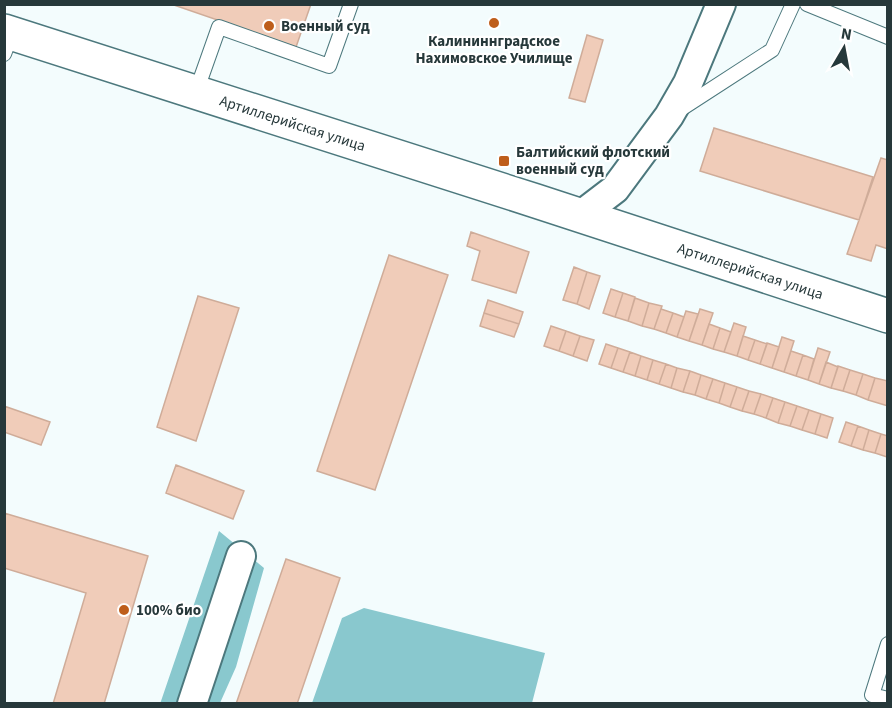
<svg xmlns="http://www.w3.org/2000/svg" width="892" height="708" font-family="'Source Sans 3',sans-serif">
<rect width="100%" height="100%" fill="#f3fcfd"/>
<!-- forest -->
<path fill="#89c8ce" d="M219 531 264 568 236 667 220 703 160 704Z
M364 608 545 653 532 703H312L342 618Z"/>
<!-- building -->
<path fill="#f0ccb9" stroke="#cfac99" stroke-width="1.5" d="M171 4H311L296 47Z
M587 35 603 40 585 102 569 98Z
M714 128 873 177 859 220 700 171Z
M881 158 888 160V249L876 245 871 261 847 254Z
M471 232 529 252 516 293 472 280 480 251 467 246Z
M389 255 448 275 375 490 317 471Z
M574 267 587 272 577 304 563 300Z
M587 272 600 276 589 309 577 304Z
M611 289 623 293 615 317 603 313Z
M623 293 635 297 628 321 615 317Z
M198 296 239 308 196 441 157 427Z
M635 298 649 303 642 326 628 321Z
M488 300 523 312 519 324 484 313Z
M649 303 662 306 654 329 642 326Z
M661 309 673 313 666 333 654 329Z
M700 309 713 313 702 345 689 341Z
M686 311 698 314 689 341 677 337Z
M484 313 519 324 514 337 480 326Z
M673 313 684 317 677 337 666 333Z
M734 323 746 327 737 356 724 352Z
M709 324 720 328 713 349 702 345Z
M551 326 566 331 559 351 544 346Z
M720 328 731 332 724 352 713 349Z
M566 331 580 336 573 356 559 351Z
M580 336 594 340 587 361 573 356Z
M743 336 755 340 748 360 737 356Z
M782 337 794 341 784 372 772 368Z
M755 340 767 344 760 364 748 360Z
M767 343 779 347 772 368 760 364Z
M606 344 618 348 611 368 599 364Z
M618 348 630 352 623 372 611 368Z
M818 348 830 352 819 384 808 380Z
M791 351 803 355 796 376 784 372Z
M630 352 641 356 635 376 623 372Z
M803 355 814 359 808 380 796 376Z
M641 356 653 360 647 380 635 376Z
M653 360 666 364 659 384 647 380Z
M826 362 838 367 831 388 819 384Z
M666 364 677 368 671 388 659 384Z
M838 366 850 370 843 391 831 388Z
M677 368 690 371 683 392 671 388Z
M850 370 863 374 856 395 843 391Z
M690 371 701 375 695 395 683 392Z
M863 374 875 378 868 400 856 395Z
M701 375 713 379 706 399 695 395Z
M875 378 888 381V406L868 400Z
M713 379 725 383 719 403 706 399Z
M725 383 737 387 730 407 719 403Z
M737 387 749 391 742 411 730 407Z
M749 391 761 394 754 414 742 411Z
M761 394 773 398 766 418 754 414Z
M773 398 785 402 778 423 766 418Z
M785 402 797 406 790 426 778 423Z
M4 406 50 422 41 445 4 432Z
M797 406 809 410 802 430 790 426Z
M809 410 821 414 815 434 802 430Z
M821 414 833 418 827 438 815 434Z
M846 422 858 426 851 446 839 442Z
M858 426 869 430 863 450 851 446Z
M869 430 881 434 875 453 863 450Z
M881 434 888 436 887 457 875 453Z
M176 465 244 491 233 519 166 493Z
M4 513 148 556 104 704H53L86 593 4 568Z
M286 559 340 578 297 704H236Z"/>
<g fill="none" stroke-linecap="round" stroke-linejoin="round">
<!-- lane casing -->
<g stroke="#4c787d" stroke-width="16">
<path id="lane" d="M807 4 888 37
M4 54 12 33
M196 92 219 27 329 66 351 4
M681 109 772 50 793 4
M888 644 872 695 888 699"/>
</g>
<!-- street casing -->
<g stroke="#4c787d" stroke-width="32">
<path id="street" d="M581 215 615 189 669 116 688 83 721 4
M192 704 241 556"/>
</g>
<!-- secondary casing -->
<g stroke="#4c787d" stroke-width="36">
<g id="secondary">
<path id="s1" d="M4 31 536 201 888 316"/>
</g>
</g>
<!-- lane -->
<use href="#lane" stroke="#fff" stroke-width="14"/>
<!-- street -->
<use href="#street" stroke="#fff" stroke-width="28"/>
<!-- secondary -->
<use href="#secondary" stroke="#fff" stroke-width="33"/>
</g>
<!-- markers -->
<g fill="#be5e1b" stroke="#fff" stroke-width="2">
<circle cx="494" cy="23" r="6"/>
<circle cx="269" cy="26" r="6"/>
<rect x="498" y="155" width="12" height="12" rx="3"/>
<circle cx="124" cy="610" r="6"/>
</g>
<g text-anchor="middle" stroke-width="4.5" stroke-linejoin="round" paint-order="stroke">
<!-- poi labels -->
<g font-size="15" font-weight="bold" fill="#26383a" stroke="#fff" text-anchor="start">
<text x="281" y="31">Военный суд</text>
<text x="494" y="46" text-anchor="middle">Калининнградское<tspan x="494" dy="17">Нахимовское Училище</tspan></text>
<text x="516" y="157">Балтийский флотский<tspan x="516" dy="17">военный суд</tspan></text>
<text x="136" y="615">100% био</text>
</g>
<!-- street labels -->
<g font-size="15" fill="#26383a" stroke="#fff">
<text dy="5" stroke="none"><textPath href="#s1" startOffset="303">Артиллерийская улица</textPath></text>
<text dy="5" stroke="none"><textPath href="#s1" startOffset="784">Артиллерийская улица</textPath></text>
</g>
</g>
<!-- border -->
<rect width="892" height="708" fill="none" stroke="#26383a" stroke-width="12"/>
<!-- north arrow -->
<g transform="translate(844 48) rotate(10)" stroke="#ffffff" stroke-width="4.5" paint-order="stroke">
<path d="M0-4.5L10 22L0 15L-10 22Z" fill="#26383a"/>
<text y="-9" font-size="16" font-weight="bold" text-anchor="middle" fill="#26383a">N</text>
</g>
</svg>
